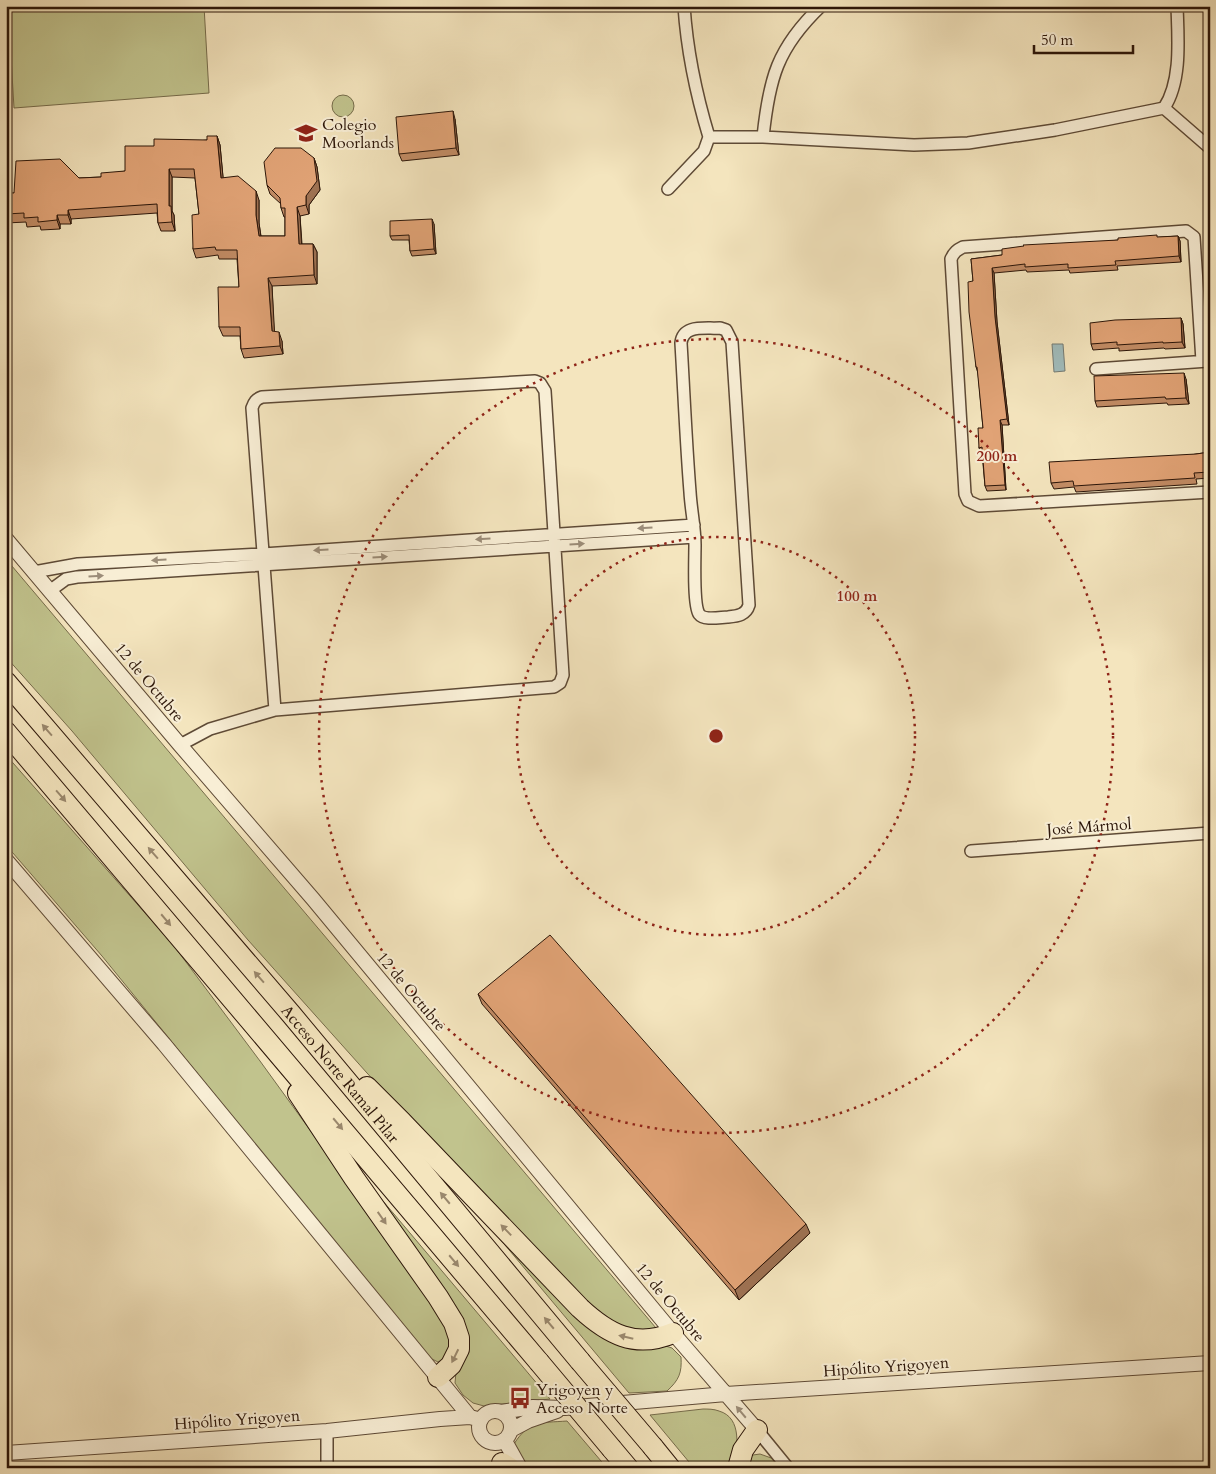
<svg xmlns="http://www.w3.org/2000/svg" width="1216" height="1474" font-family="Cardo,serif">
<rect width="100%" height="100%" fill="#f4e5be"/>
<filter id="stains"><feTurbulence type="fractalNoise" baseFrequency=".004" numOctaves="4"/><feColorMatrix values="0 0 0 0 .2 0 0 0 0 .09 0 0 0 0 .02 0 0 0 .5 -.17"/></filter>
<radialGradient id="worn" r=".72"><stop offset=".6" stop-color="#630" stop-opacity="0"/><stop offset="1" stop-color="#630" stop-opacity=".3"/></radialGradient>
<!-- green -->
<path fill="#c1c38d" stroke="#766c4b" d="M8 6H204L209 93 14 108Z
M332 106a11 11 0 1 1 22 0a11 11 0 1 1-22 0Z
M6 559 656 1328 651 1336 618 1330 565 1285 367 1073 248 940 72 731 6 657Z
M6 755 174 946 260 1061 386 1235 452 1334 447 1358 438 1362 428 1357 102 956 6 845Z
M453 1183 586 1321 672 1348 681 1357C682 1373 679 1380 667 1391L629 1393Z
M372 1188 550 1399 484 1406 473 1403 463 1395 455 1383 456 1372 462 1358Z
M703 1409C708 1409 714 1409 719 1411 743 1418 737 1449 734 1468H694L650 1415Z
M567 1421 607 1468H526L514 1444C529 1420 541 1423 567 1421Z
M760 1454 774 1459 781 1468H744L745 1460 753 1455Z"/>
<!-- water -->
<path fill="#a0bcbc" stroke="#727a74" d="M1052 344H1063L1065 371 1054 372Z"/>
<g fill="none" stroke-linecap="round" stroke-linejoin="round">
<!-- minor casing -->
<g stroke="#5e4a36" stroke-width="14">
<path id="minor" d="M684 6C687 51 696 94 709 137H763L914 145 968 143 1055 130 1164 108C1182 81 1178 38 1177 6
M1164 108 1210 148
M763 137C769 79 777 48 821 6
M668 189 704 151 709 137
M720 328 726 330 732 342 749 605C746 615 738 616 728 617 721 617 704 621 699 614 693 604 695 558 695 545 695 527 691 510 690 492 686 442 684 393 681 343 683 324 705 329 720 328Z
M1202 361 1194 237 1186 231 963 247C957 250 954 252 951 259L965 494 968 501 979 506 1210 492
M1096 369 1208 361
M34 572 78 564 263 554 694 525
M51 590 66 579 77 577 695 537
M180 745 210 729 275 710 554 687 560 683 563 675 545 391 540 383 535 381 262 397C256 399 254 402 252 408L275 710
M971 851 1210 833
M757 1430 788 1468
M327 1431V1468"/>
</g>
<!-- tertiary casing -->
<g stroke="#5e4a36" stroke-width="16">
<path id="tertiary" d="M6 539 180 745 313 899 673 1333 757 1430
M6 860 164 1044 470 1417
M479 1427a16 16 0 1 1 32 0a16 16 0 1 1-32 0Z
M501 1412 533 1407 565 1408 726 1394 1210 1363
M511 1430 528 1421 557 1411
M505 1441 520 1468
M6 1453 327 1431 440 1419 470 1417 481 1420"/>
</g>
<!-- motorway casing -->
<g stroke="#2c1609" stroke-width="22">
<g id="motorway">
<path id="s1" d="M6 682 291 1014 580 1361"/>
<path d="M6 732 539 1362"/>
<path d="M367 1087 401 1121 580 1308C608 1334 635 1349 673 1333"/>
<path d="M298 1093 354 1178 438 1297 454 1323 459 1338V1349L451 1365 438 1377"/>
<path d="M653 1447 670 1468"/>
<path d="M612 1449 628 1468"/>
<path d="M502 1463 510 1468"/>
<path d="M738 1468 743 1450 757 1430"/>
</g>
</g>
<!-- minor -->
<use href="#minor" stroke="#f8eed5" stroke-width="11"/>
<!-- tertiary -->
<use href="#tertiary" stroke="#f8eed5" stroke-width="14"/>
<!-- motorway -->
<use href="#motorway" stroke="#f4e5be" stroke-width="20"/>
<!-- motorway-bridge casing -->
<g stroke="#2c1609" stroke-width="22" stroke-linecap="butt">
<path id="motorway-bridge" d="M580 1361 653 1447
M539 1362 612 1449"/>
</g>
<!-- motorway-bridge -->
<use href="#motorway-bridge" stroke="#f4e5be" stroke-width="20"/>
</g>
<!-- wall -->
<path fill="#c28c65" stroke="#2c1609" d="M455 119 459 155 402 161 399 154Z
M217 136 220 145 223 178 259 200V223L261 236H285V217H284L281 208V204L270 194 267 185 314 158 317 167 320 190 309 205V214L300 216 302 244H313L317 252V284L272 286 274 332 282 341 283 354 244 358 241 349 240 336H223L219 327 239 287 237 259H219L218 255 196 258 193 249 199 214 195 178 172 177V211L174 215 175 231H161L158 223 157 213 71 219V224H60V229L41 230 40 226 27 227 26 222 6 223V193H14L79 178 101 177 125 171 154 146 207 140Z
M434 224 436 254 412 256 410 251 409 240H392L390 236Z
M1178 236 1180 241 1181 262 1117 266 1118 270 1070 273 1069 270 1027 272 1026 270 994 273 997 322 1009 425H1002L1006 490 987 491 985 486 982 453H981L979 448 983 428 978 373 976 367 973 281 971 259 1118 240Z
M1181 318 1183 324 1185 348 1165 349 1164 348 1119 351V348L1093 350 1091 344Z
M1186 379 1189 404 1168 405 1167 403 1097 407 1095 401Z
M1210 452V478L1196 479 1197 484 1076 492 1074 487 1054 489 1051 483 1196 454Z
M478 994 810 1233 739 1300 482 1004Z"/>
<!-- shaded-wall -->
<path fill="#9e7253" stroke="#2c1609" d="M453 111 455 119 459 155 456 148Z
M217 136 220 145 224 187 221 178Z
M314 158 317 167 320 190 309 205V214L306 205V196Z
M169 169 172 177V211L174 215 175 231 172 222 169 206Z
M256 191 259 200V223L262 245 259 236 256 215Z
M297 207 300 216 302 253 299 244Z
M68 210 71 219V224L68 215Z
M57 215 60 224V229L57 220Z
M432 219 434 224 436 254 434 249Z
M1178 236 1180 241 1181 262 1179 256Z
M313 244 317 252V284L314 275Z
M992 268 994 273 997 322 1009 425 1007 419 995 317Z
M268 278 272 286 275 340 272 331Z
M1181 318 1183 324 1185 348 1182 342Z
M279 332 282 341 283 354 280 346Z
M1184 373 1186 379 1189 404 1186 398Z
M1000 420 1002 425 1006 490 1005 485Z
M806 1224 810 1233 739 1300 735 1290Z"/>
<!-- building -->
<path fill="#e1a376" stroke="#2c1609" d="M453 111 456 148 399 154 396 117Z
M207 136H217L221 178 238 176 256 191V215L259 236H285V208H281L280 198 267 185 264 162 275 148H301L314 158 317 181 306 196V205L297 207 299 244H313L314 275 268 278 272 331 279 332 280 346 241 349 240 327H219L218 287H239L237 250H216L215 247 193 249 192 215 199 214 194 169H169V206H171L172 222 158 223 157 204 68 210V215H57V220L38 222V217L24 218V213L6 214V193H14L16 161 60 159 79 178 101 177V173L125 171V146H154V139L207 140Z
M432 219 434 249 410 251 409 235 390 236V221Z
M1157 235V237L1178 236 1179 256 1115 261 1116 265 1068 268V264L1025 267V264L992 268 995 317 1007 419 1000 420 1005 485 985 486 982 447 979 448 978 428H983L977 367H976L969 312 968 282 973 281 971 259 1002 255V249L1024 246 1023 245 1118 240V238Z
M1181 318 1182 342 1163 343V342L1117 345V342L1091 344 1090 323 1115 320Z
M1184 373 1186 398 1166 399 1165 397 1095 401 1094 376Z
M1210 452V472L1194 473 1195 478 1074 486 1073 481 1051 483 1049 462 1196 454Z
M550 935 806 1224 735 1290 478 994Z"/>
<!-- one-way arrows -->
<defs><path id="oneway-solid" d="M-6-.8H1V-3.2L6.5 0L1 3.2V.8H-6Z" transform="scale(1.25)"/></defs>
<g fill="#9c8d79">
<use href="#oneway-solid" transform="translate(645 528) rotate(176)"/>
<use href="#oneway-solid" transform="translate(483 539) rotate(176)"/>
<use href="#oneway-solid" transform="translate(577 544) rotate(-4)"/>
<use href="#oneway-solid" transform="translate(321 550) rotate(176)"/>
<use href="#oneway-solid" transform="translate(380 557) rotate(-4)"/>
<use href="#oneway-solid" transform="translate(159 560) rotate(177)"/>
<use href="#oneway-solid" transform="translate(96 576) rotate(-4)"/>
<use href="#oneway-solid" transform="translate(741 1412) rotate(-130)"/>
</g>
<g fill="#9a886d">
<use href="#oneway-solid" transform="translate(47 730) rotate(-131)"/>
<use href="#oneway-solid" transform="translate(61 796) rotate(49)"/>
<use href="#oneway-solid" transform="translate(153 853) rotate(-131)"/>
<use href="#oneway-solid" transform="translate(166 920) rotate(50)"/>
<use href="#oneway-solid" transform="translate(259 977) rotate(-131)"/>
<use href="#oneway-solid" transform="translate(338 1124) rotate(50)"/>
<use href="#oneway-solid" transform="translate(445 1198) rotate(-130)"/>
<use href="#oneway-solid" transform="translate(382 1218) rotate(55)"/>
<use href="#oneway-solid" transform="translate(506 1230) rotate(-134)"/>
<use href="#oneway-solid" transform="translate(454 1261) rotate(50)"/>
<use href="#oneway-solid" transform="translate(549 1323) rotate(-130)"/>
<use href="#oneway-solid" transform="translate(626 1337) rotate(-167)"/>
<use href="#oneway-solid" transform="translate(455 1356) rotate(116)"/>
</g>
<!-- distance rings -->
<g fill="none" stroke="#8f2418" stroke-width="2.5" stroke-dasharray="2.5 5">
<circle cx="716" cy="736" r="199"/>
<circle cx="716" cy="736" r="397"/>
</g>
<!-- icons -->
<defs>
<g id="school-bare" transform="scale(1.725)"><path d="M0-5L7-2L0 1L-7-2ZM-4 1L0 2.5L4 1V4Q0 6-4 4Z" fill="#8f2418" stroke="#f8eed5" stroke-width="2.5" paint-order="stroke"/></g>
<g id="bus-bare" transform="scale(1.725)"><path d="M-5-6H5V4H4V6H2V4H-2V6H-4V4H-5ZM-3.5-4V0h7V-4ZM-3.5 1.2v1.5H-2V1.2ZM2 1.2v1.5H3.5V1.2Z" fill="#8f2418" stroke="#f8eed5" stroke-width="2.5" paint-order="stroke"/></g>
</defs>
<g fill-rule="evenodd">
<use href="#school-bare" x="306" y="133"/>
<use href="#bus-bare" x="520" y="1398"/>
</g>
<g text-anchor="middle" stroke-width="4" stroke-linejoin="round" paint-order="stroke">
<!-- poi labels -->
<g font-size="16" fill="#2c1609" stroke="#f8eed5" text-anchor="start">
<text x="322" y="130">Colegio<tspan x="322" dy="18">Moorlands</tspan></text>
<text x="536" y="1395">Yrigoyen y<tspan x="536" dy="18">Acceso Norte</tspan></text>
</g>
<!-- street labels -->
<g font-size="16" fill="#2c1609" stroke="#f8eed5">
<text transform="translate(150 682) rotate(50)" y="6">12 de Octubre</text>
<text transform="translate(1089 826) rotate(-4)" y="6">José Mármol</text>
<text transform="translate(412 991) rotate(50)" y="6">12 de Octubre</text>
<text dy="6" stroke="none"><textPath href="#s1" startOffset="515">Acceso Norte Ramal Pilar</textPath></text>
<text transform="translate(671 1302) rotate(50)" y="6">12 de Octubre</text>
<text transform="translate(886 1366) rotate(-4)" y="6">Hipólito Yrigoyen</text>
<text transform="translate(237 1419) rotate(-4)" y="6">Hipólito Yrigoyen</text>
</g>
</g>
<circle cx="716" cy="736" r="8" fill="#8f2418" stroke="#f8eed5" stroke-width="2.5"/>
<g font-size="15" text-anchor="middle" font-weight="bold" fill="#8f2418" stroke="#f8eed5" stroke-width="4" stroke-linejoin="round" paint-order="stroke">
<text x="997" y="461">200 m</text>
<text x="857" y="601">100 m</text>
</g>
<!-- margin -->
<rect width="1216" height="1474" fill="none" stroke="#f4e5be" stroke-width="25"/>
<rect x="8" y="8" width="1201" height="1459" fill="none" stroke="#2c1609" stroke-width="2.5"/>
<rect x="12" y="12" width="1191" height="1449" fill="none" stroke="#2c1609"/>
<!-- scale -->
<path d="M1034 45v8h99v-8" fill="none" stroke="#2c1609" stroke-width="2.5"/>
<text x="1041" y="45" font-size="15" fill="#2c1609" stroke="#f8eed5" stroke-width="4" paint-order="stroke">50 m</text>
<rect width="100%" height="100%" filter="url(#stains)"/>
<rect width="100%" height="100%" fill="url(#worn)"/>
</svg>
